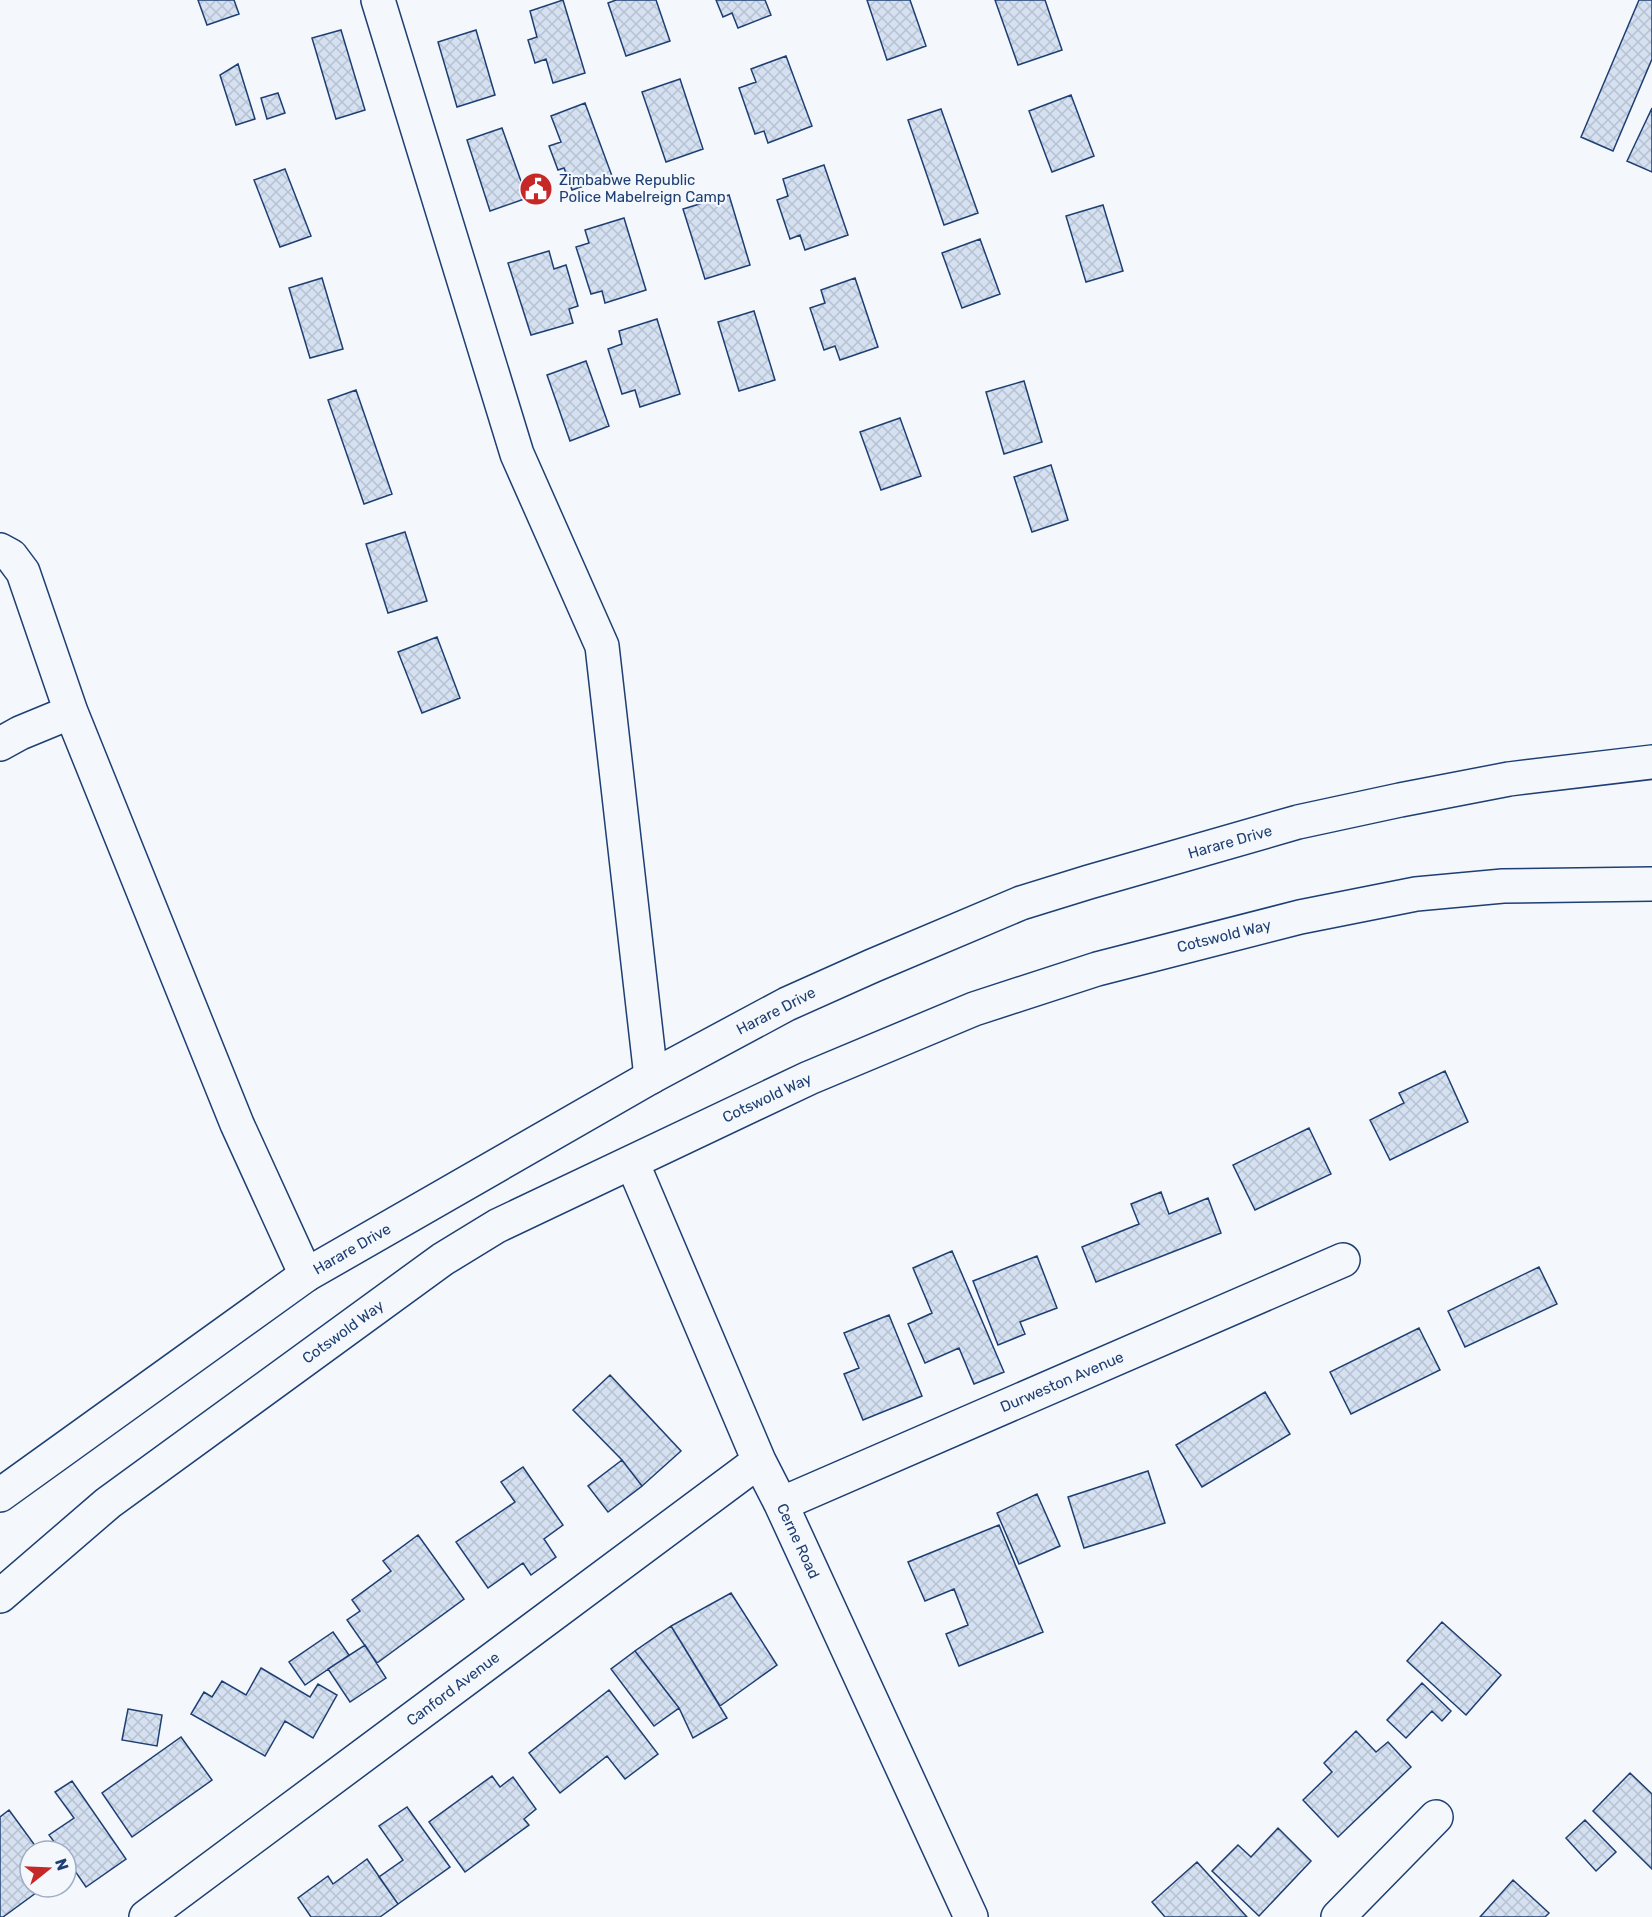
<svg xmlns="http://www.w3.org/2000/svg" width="1652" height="1917" font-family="Rubik,sans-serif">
<defs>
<pattern id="building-cross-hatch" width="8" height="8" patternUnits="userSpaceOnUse" patternTransform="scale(1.5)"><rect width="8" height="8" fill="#d5e0f0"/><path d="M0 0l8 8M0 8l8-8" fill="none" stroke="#b6c1d1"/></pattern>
</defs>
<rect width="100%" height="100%" fill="#f4f7fb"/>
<!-- building -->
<path fill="url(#building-cross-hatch)" stroke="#1d3f73" stroke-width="1.5" d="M198 0H234L239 14 207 25Z
M563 0 585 73 553 83 546 59 535 63 528 40 537 37 530 11Z
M616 0H656L670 41 626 56 608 3Z
M716 0H765L771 15 738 28 732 13 723 17Z
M867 0H910L926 46 887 60Z
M995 0H1045L1062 50 1018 65Z
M1639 0H1652V59L1613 151 1581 137Z
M341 30 365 110 336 119 312 38Z
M476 30 495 95 457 107 438 42Z
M786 56 812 126 768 143 764 131 755 134 739 88 756 82 751 69Z
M238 64 255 119 236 125 220 75Z
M680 79 703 149 666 162 642 92Z
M278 93 285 113 267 119 261 98Z
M1071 95 1094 156 1052 172 1029 111Z
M585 103 612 176 572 190 564 168 558 170 549 146 561 142 551 116Z
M1652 108V172L1627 161Z
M941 109 978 213 944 225 908 120Z
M502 128 527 198 490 211 467 140Z
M824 165 848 235 805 250 800 235 790 239 777 200 788 196 783 179Z
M285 169 311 236 280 247 254 180Z
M729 195 750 265 705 279 683 209Z
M1103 205 1123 271 1086 282 1066 216Z
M624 218 646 290 605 303 602 291 591 294 576 247 589 243 585 230Z
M980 239 1000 294 962 308 942 253Z
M549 251 554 269 566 265 578 306 569 309 573 323 531 335 508 263Z
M322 278 343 349 310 358 289 288Z
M855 278 878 347 840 360 835 346 824 350 810 308 825 303 821 290Z
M754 311 775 380 739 391 718 322Z
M657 319 680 394 640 407 635 390 622 394 608 349 622 344 619 331Z
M586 361 609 426 570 441 547 375Z
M1024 381 1042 442 1004 454 986 392Z
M356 390 392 494 364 504 328 400Z
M900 418 921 476 881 490 860 432Z
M1051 465 1068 520 1032 532 1014 477Z
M405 532 427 601 388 613 366 544Z
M437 637 460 698 422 713 398 652Z
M1445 1071 1468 1122 1390 1160 1370 1120 1404 1103 1399 1093Z
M1309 1128 1331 1174 1255 1210 1233 1165Z
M1161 1192 1169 1214 1208 1198 1221 1233 1096 1282 1082 1247 1139 1224 1131 1204Z
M952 1251 1004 1372 974 1384 959 1348 925 1363 908 1324 932 1313 913 1268Z
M1037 1256 1057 1308 1020 1322 1025 1334 998 1345 973 1281Z
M1539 1267 1557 1304 1465 1347 1448 1311Z
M889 1315 922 1396 863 1420 844 1374 859 1368 844 1333Z
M1419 1328 1440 1370 1351 1414 1330 1372Z
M610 1375 681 1451 642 1486 622 1460 573 1410Z
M1265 1392 1290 1434 1202 1487 1176 1445Z
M622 1460 642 1486 608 1512 588 1486Z
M523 1467 563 1525 544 1539 556 1557 531 1575 523 1563 488 1588 456 1542 515 1502 501 1482Z
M1148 1471 1165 1523 1084 1548 1068 1497Z
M1037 1494 1060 1546 1019 1564 997 1513Z
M999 1525 1043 1632 959 1666 946 1634 968 1625 954 1589 925 1601 908 1562Z
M418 1535 464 1599 377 1663 347 1620 360 1611 352 1600 391 1571 383 1561Z
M731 1593 777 1665 720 1706 671 1626Z
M1442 1622 1501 1675 1466 1715 1407 1661Z
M671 1626 727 1718 693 1738 679 1708 635 1651Z
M333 1632 349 1655 305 1685 289 1662Z
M365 1645 386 1678 350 1702 328 1669Z
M635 1651 679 1708 654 1726 611 1669Z
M261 1668 310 1697 318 1684 337 1695 313 1738 285 1721 265 1756 191 1714 204 1692 212 1697 222 1681 246 1695Z
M1422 1683 1451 1711 1442 1721 1432 1711 1406 1738 1387 1720Z
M609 1690 658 1754 625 1779 607 1756 560 1793 529 1753Z
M128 1709 162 1715 157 1746 122 1740Z
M1356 1731 1376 1752 1388 1742 1411 1767 1338 1837 1303 1800 1332 1772 1324 1763Z
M181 1737 212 1780 132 1837 102 1793Z
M1630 1773 1652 1794V1869L1593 1811Z
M492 1776 500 1787 513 1777 536 1809 524 1819 529 1825 465 1872 429 1822Z
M72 1781 126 1859 86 1887 66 1858V1851H61L49 1835 74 1818 55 1792Z
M407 1807 450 1867 398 1904 379 1877 403 1860 379 1826Z
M9 1810 39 1851H30V1887H44L3 1917H0V1817Z
M1585 1820 1616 1852 1596 1871 1566 1838Z
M1278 1828 1311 1861 1259 1916 1212 1871 1238 1845 1251 1857Z
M367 1859 398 1904 380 1917H311L298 1898 328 1876 333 1884Z
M1197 1862 1247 1917H1165L1152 1902Z
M1513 1880 1549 1913 1545 1917H1480Z"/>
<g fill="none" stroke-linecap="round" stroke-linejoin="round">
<!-- minor casing -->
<g stroke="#1d3f73" stroke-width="36">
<path id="minor" d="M378 0 517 454 602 646 651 1077
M0 550 11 556 23 572 71 712 237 1124 306 1275
M0 744 20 733 71 712
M632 1162 759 1461 781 1504 971 1917
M781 1504 1343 1260
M0 1596 108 1503 443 1259 497 1226 809 1078 974 1009 1097 969 1300 917 1416 894 1503 886 1652 884
M146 1917 759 1461
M1338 1917 1436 1817"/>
</g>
<!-- major casing -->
<g stroke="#1d3f73" stroke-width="36">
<path id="major" d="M0 1495 306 1275 651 1077 787 1004 872 966 1021 903 1089 882 1298 822 1400 800 1509 779 1652 762"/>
</g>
<!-- minor -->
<use href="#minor" stroke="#f4f7fb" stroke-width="33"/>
<!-- major -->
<use href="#major" stroke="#f4f7fb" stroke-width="33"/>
</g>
<!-- icons -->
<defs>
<g id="civic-disc" transform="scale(1.725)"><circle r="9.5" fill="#c62828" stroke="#f4f7fb"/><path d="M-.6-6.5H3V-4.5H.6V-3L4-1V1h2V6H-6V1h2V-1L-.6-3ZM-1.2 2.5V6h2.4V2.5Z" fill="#fff"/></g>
</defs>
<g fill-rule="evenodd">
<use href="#civic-disc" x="536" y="189"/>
</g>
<g text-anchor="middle" stroke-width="4.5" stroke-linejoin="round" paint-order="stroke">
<!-- poi labels -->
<g font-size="15" fill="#1d3f73" stroke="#f4f7fb" text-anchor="start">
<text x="559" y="185">Zimbabwe Republic<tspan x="559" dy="17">Police Mabelreign Camp</tspan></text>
</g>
<!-- street labels -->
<g font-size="15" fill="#1d3f73" stroke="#f4f7fb">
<text transform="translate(1230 842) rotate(-16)" y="5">Harare Drive</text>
<text transform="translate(1224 936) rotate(-14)" y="5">Cotswold Way</text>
<text transform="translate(776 1011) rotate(-27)" y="5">Harare Drive</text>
<text transform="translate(767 1098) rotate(-25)" y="5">Cotswold Way</text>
<text transform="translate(352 1249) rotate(-30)" y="5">Harare Drive</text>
<text transform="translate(343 1332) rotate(-36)" y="5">Cotswold Way</text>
<text transform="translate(1062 1382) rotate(-23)" y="5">Durweston Avenue</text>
<text transform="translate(798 1541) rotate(65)" y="5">Cerne Road</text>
<text transform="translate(453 1689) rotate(-37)" y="5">Canford Avenue</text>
</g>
</g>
<!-- north arrow -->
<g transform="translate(48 1869) rotate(72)"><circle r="28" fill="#f4f7fb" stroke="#9eadc5" stroke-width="1.5"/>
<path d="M0-4.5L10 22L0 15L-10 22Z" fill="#c62828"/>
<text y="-9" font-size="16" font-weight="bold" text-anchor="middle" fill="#1d3f73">N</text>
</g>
</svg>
